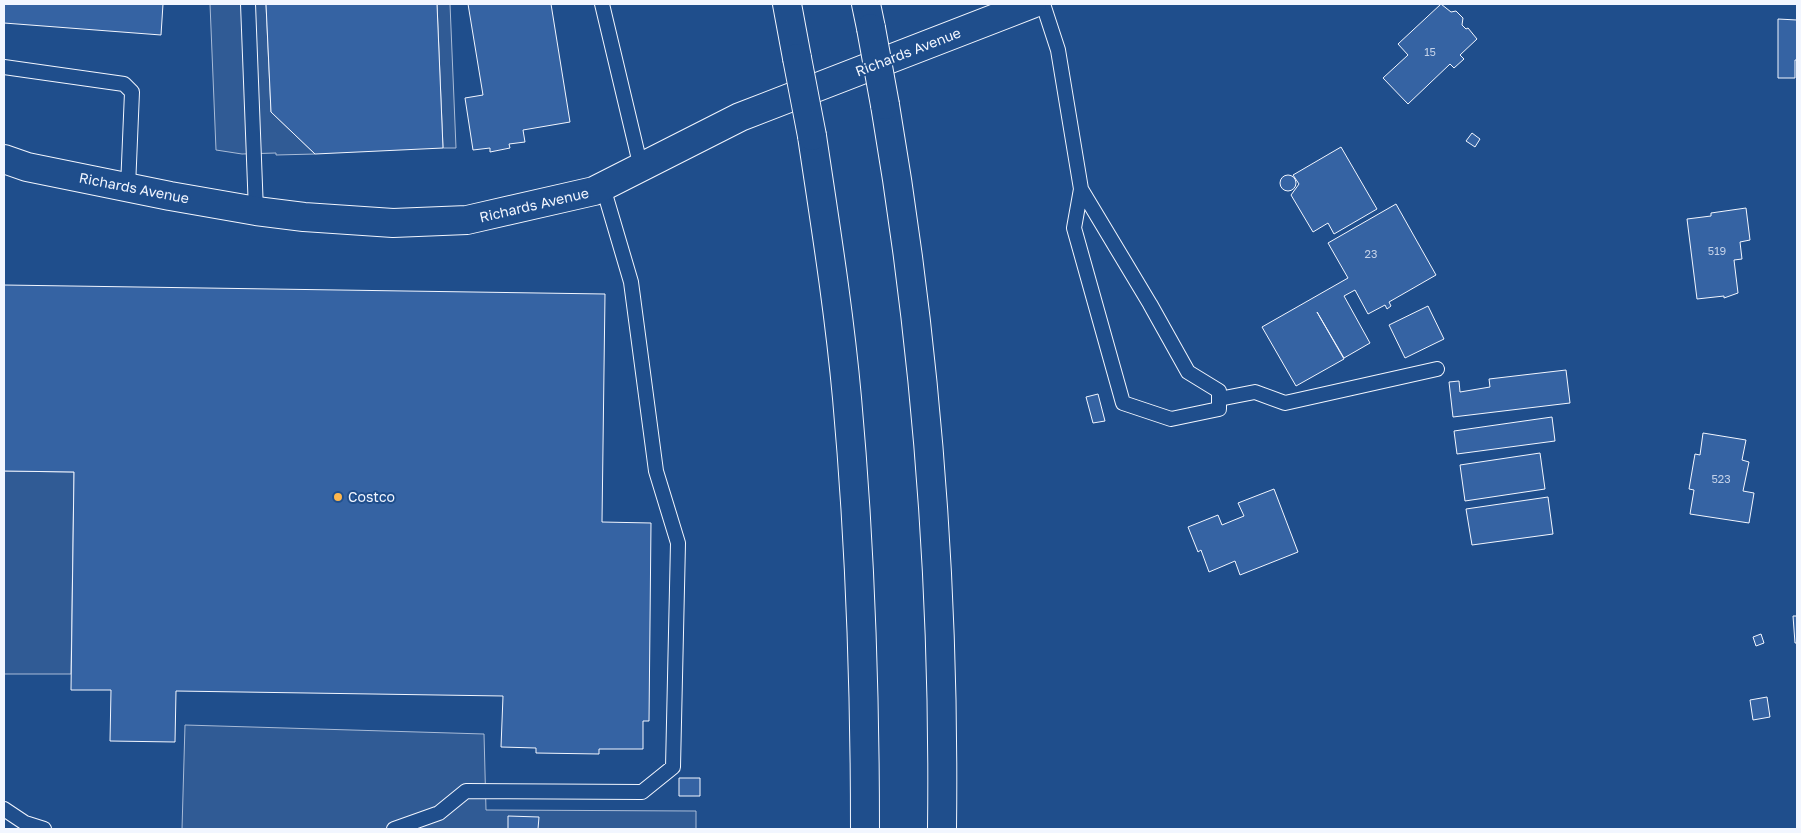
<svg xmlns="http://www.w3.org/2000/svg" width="1801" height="833" font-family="'Golos Text',sans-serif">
<rect width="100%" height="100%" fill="#1f4e8c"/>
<!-- built -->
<path fill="#305b95" stroke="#a8bbd7" d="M210 4H266L271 112 315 154 276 155V153L242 154 216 150Z
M437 4H450L456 148H443Z
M4 471 74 472 71 674H4Z
M185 725 484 734 486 810 696 811V829H182Z"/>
<!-- building -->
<path fill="#3563a3" stroke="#f2f6ff" d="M4 4H163L161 35 4 23Z
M266 4H437L443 148 315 154 271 112Z
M468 4H551L570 122 523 130 525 142 509 144 510 148 490 152V148L473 150 465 98 483 95Z
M1441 4 1451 12 1456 11 1463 18 1462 25 1466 29 1468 28 1477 39 1460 55 1464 59 1454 68 1450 64 1408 104 1383 78 1408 55 1398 44Z
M1778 19 1797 20V60H1795V78H1778Z
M1472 133 1480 139 1475 147 1466 141Z
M1341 147 1377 209 1334 234 1328 223 1313 232 1291 195 1299 184 1293 175Z
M1280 183a8 8 0 1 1 16 0a8 8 0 1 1-16 0Z
M1396 204 1436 275 1389 302 1391 306 1387 309 1385 305 1368 314 1355 290 1344 296 1370 343 1344 358 1317 312 1344 359 1296 386 1262 327 1348 278 1328 243Z
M1746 208 1750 240 1740 242 1742 259 1734 260 1738 293 1724 298V296L1697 299 1687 219 1711 216V213Z
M4 285 605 294 602 522 651 523 649 721H643V749H599V754L536 753V748L501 747 503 696 176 691 175 742 110 741 111 690H71L74 472 4 471Z
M1428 306 1444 339 1405 358 1389 325Z
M1566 370 1570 403 1453 417 1449 382 1459 381 1460 392 1490 387 1489 379Z
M1098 394 1105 421 1093 423 1086 397Z
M1552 417 1555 441 1457 454 1454 431Z
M1703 433 1746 440 1742 460 1749 462 1743 491 1754 493 1749 523 1690 514 1694 490 1689 489 1695 454 1700 455Z
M1540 453 1545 489 1465 501 1460 465Z
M1274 489 1298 552 1240 575 1235 561 1209 572 1201 550 1198 552 1188 527 1218 515 1222 525 1244 516 1238 503Z
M1548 497 1553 534 1472 545 1466 509Z
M1793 616H1797V643H1795Z
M1761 634 1764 643 1756 646 1753 637Z
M1767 697 1770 717 1753 720 1750 700Z
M679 778H700V796H679Z
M508 816 539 817 538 829H508Z"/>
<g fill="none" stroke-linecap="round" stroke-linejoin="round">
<!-- service casing -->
<g stroke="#f2f6ff" stroke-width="16">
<path id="service" d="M248 4 256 211
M602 4 641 168
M1043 4 1058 50 1081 189 1074 228 1123 403 1171 419 1219 409V391L1188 372 1150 304 1081 189
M4 67 124 84 132 92 128 187
M1219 399 1255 392 1285 403 1437 369
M4 809 25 823 44 829
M394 829 439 813 466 791 642 792 673 767 678 543 656 471 631 282 603 187"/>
</g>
<!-- tertiary casing -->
<g stroke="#f2f6ff" stroke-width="30">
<path id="tertiary" d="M4 159 27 167 170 196 256 211 304 217 393 223 467 220 594 191 740 117 1032 4"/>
</g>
<!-- motorway casing -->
<g stroke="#f2f6ff" stroke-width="30">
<path id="motorway" d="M787 4 797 58
M866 4 871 28
M885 105C926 345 945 586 942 829
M812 136C825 223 839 310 847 398 860 542 865 685 865 829"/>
</g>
<!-- service -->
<use href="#service" stroke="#1f4e8c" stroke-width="14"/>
<!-- tertiary -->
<use href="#tertiary" stroke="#1f4e8c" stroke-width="28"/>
<!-- motorway -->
<use href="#motorway" stroke="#1f4e8c" stroke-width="28"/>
<!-- motorway-bridge casing -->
<g stroke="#f2f6ff" stroke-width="30" stroke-linecap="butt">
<path id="motorway-bridge" d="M871 28 885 105
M797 58 812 136"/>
</g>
<!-- motorway-bridge -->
<use href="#motorway-bridge" stroke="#1f4e8c" stroke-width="28"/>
</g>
<!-- markers -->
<circle fill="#ffb74d" stroke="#1f4e8c" stroke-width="2" cx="338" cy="497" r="5"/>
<g text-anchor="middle" stroke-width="4" stroke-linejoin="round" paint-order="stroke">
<!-- number labels -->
<g font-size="11" fill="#c3d1e8">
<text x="1430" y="56">15</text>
<text x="1717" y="255">519</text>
<text x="1371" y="258">23</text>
<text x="1721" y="483">523</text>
</g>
<!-- street labels -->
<g font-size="14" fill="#f2f6ff" stroke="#1f4e8c">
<text transform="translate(908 52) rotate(-21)" y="5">Richards Avenue</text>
<text transform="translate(134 188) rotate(11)" y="5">Richards Avenue</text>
<text transform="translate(534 205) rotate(-13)" y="5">Richards Avenue</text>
</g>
<!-- poi labels -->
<g font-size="14" fill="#f2f6ff" stroke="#1f4e8c" text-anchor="start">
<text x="348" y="502">Costco</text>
</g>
</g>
<!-- border -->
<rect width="1801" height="833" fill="none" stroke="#f2f6ff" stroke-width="10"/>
</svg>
